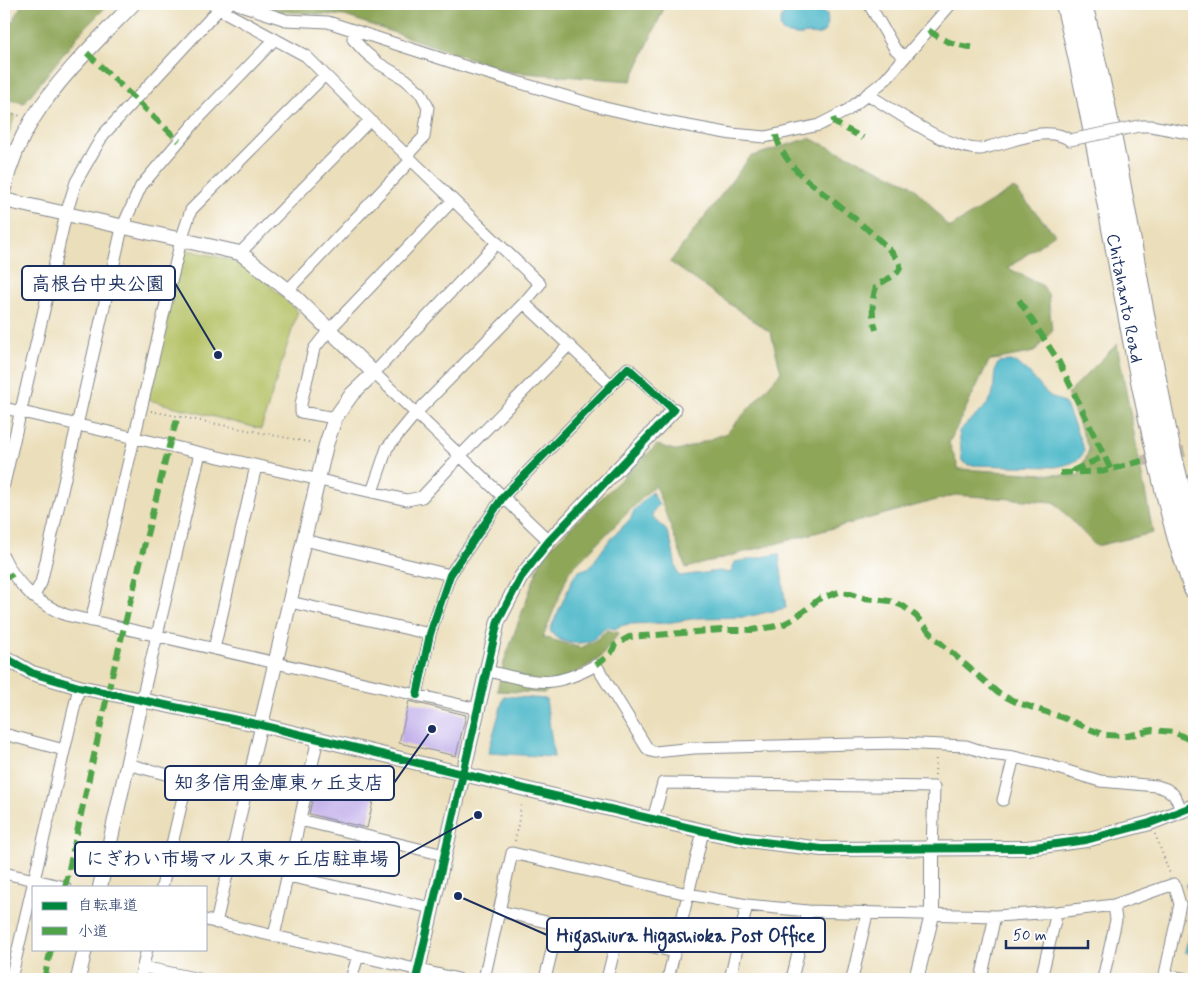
<svg xmlns="http://www.w3.org/2000/svg" width="1198" height="983" font-family="Mynerve,'Klee One',sans-serif">
<rect width="100%" height="100%" fill="#fff"/>
<filter id="ink" filterUnits="userSpaceOnUse"><feTurbulence type="fractalNoise" baseFrequency=".02" numOctaves="2"/><feDisplacementMap in="SourceGraphic" scale="10" xChannelSelector="R" yChannelSelector="G"/><feConvolveMatrix kernelMatrix="1 2 1 2 8 2 1 2 1" color-interpolation-filters="sRGB"/></filter>
<filter id="wash" filterUnits="userSpaceOnUse"><feTurbulence type="fractalNoise" baseFrequency=".0096" numOctaves="4" result="noise"/><feDisplacementMap in="SourceGraphic" scale="20" xChannelSelector="R" yChannelSelector="G"/><feGaussianBlur stdDeviation="1.12" result="paint"/><feColorMatrix in="noise" values="0 0 0 0 0 0 0 0 0 0 0 0 0 0 0 0 0 1.4 0 .05"/><feComposite in="paint" operator="in"/></filter>
<g filter="url(#wash)">
<rect width="100%" height="100%" fill="#ebdeba"/>
<!-- green -->
<path fill="#b3c062" stroke="#677860" d="M4 113 15 116 4 147Z
M178 248 224 258 252 269 298 311 261 429 141 398Z"/>
<!-- forest -->
<path fill="#8ea658" stroke="#546a5b" d="M22 4H109L81 32 24 103 4 99V38Z
M262 4H666L631 81 510 72 345 16 279 11Z
M809 138 910 184 928 202 949 228 1014 188 1055 234 1008 268 1043 286 1048 294 1052 331 1034 352 989 361 949 443 959 469 1078 476 1089 450 1067 394 1117 344 1153 533 1096 546 1054 502 955 495 686 568 655 485 569 572 543 637 581 648 596 640 607 630 619 633 600 658 544 693 497 691 504 662 543 554 657 445 678 451 727 433 781 372 771 333 670 262 750 157Z"/>
<!-- water -->
<path fill="#4cb7c8" stroke="#347393" d="M792 4H818L822 11 827 14C830 29 824 37 809 34 805 34 801 36 797 35 792 35 786 33 782 31 776 20 785 12 792 4Z
M1010 361C1028 366 1036 384 1049 395 1055 400 1061 399 1066 405L1084 449C1083 462 1066 465 1055 467L968 465 962 461 959 431C969 420 982 413 990 400 997 388 991 372 999 362Z
M652 492 659 505 654 510 652 516C656 521 662 525 666 530 674 544 673 561 679 576L720 571 730 573 735 562 779 554 786 608 746 617 698 618 666 623 629 624 620 626 615 629 606 627C603 630 599 635 595 638 583 647 556 644 550 630L574 576 579 571 590 567 608 542 631 518 634 510Z
M504 696 546 699 554 757 488 753Z
M1194 882V954L1185 952C1190 929 1195 907 1186 885Z"/>
<g id="blocks">
<!-- building -->
<path fill="#c1afea" d="M409 701 466 715 456 756 399 743Z
M320 765 351 772 349 783 376 789 367 828 309 814Z"/>
</g>
</g>
<g filter="url(#ink)">
<use href="#blocks" fill-opacity="0" stroke="#83868c" stroke-width="1"/>
<g fill="none" stroke-linecap="round" stroke-linejoin="round">
<!-- minor-tunnel -->
<path stroke="#c1bba8" stroke-width="11" stroke-dasharray="11 5.5" stroke-linecap="butt" d="M1142 461 1194 449"/>
<!-- minor casing -->
<g stroke="#83868c" stroke-width="13">
<path id="minor" d="M213 4 219 9 306 56 370 120 540 284 524 303 416 413 387 448 372 492
M238 4 286 20 328 22 470 68 605 108 666 122 732 134 765 137 819 125 848 110 885 80 951 4
M869 4 895 49 905 57
M354 31 353 39 365 52 378 63 405 79 421 93 428 107 424 137 407 155
M867 94C896 111 948 150 981 149 986 148 991 146 996 145 1020 139 1048 126 1070 140
M1139 126H1151L1194 134
M497 243 374 373 549 541
M240 253 370 120
M288 290 411 160
M524 303 611 385
M4 408 407 500 422 497 460 456 569 345
M335 418 301 412V404L314 349 329 330 453 200
M4 484 66 214 76 182 103 135 219 9 229 4
M304 540 450 575
M4 558C18 587 37 603 66 615L478 709
M33 597 41 583 122 228 141 186 198 119 275 39
M290 602 430 634
M91 621 181 240 191 210 325 75
M214 649 256 466
M488 671C535 682 551 690 596 665L647 748 651 751 655 752 694 748 896 743 966 746 990 754 1014 757 1044 764 1100 781 1157 786 1166 789 1173 794 1177 800 1181 810
M417 695 430 634 450 575 503 497 628 368 674 410
M142 699 200 453
M4 734 64 750
M127 764 245 795
M1003 800 1014 757
M653 819 663 783 934 787 932 850
M300 820 444 855
M4 873 65 887
M288 876 432 908
M162 887 187 780
M499 911 675 952
M206 920 458 979
M216 923 261 725
M274 936 318 738
M143 967 199 979
M1165 975 1187 979
M11 979 79 687
M140 979 147 949
M351 979 358 956
M484 979 512 853 688 894 747 905 808 911 995 916 1057 912 1114 905 1174 884 1180 904 1164 979
M545 979 558 925
M607 979 617 938
M668 979 703 831
M730 979 747 905
M792 979 808 911
M852 979 867 914
M981 979 995 916
M1041 979 1057 912
M1103 979 1116 920 1114 905"/>
</g>
<!-- tertiary casing -->
<g stroke="#83868c" stroke-width="16">
<path id="tertiary" d="M4 188C10 164 19 141 32 120 59 77 98 40 133 4
M4 200 240 253 288 290 374 373 352 394 335 418 326 445 261 725
M4 657 32 673 79 687 261 725 525 789 703 831 747 840 822 849 1027 848 1086 840 1108 834 1150 823 1194 806
M100 887 142 699
M78 979 85 949
M416 979 498 621 521 577 549 541 674 410
M916 979 932 915V850"/>
</g>
<!-- motorway casing -->
<g stroke="#83868c" stroke-width="22">
<g id="motorway">
<path id="s1" d="M1066 4C1108 177 1129 355 1175 528 1180 548 1188 569 1194 589"/>
<path d="M1082 4C1109 112 1127 221 1147 331 1160 400 1172 470 1194 537"/>
</g>
</g>
<!-- path -->
<path stroke="#83868c" stroke-width="2" stroke-dasharray="1 4" stroke-linecap="butt" d="M4 111 21 116
M151 411 313 443
M935 775 936 755
M1155 834 1170 874
M515 841 522 802"/>
<!-- minor -->
<use href="#minor" stroke="#fff" stroke-width="11"/>
<!-- tertiary -->
<use href="#tertiary" stroke="#fff" stroke-width="14"/>
<!-- motorway -->
<use href="#motorway" stroke="#fff" stroke-width="20"/>
<!-- minor-bridge casing -->
<g stroke="#83868c" stroke-width="13" stroke-linecap="butt">
<path id="minor-bridge" d="M1070 140 1139 126"/>
</g>
<!-- minor-bridge -->
<use href="#minor-bridge" stroke="#fff" stroke-width="11"/>
<!-- quiet -->
<path stroke="#4fa44a" stroke-width="6" stroke-dasharray="12 6" stroke-linecap="butt" d="M928 30C945 42 954 45 975 48
M87 53 179 141
M833 118 835 123 863 138
M776 135C779 150 790 164 800 174 814 188 905 253 900 268 897 277 882 280 876 287 871 301 872 316 876 330
M1019 300 1059 362 1111 470
M1074 472V470L1105 456
M1060 473 1105 471 1142 461
M4 579 13 574
M596 665 611 653 615 645 629 637 722 630H752L772 627 784 624 795 618 819 599 839 592 847 593 864 598 890 601 903 606 916 616 936 639 998 693 1016 702 1064 718 1104 735 1127 736 1152 730 1174 732 1188 739 1194 744
M65 887 108 692 169 446 178 416
M44 979 51 949"/>
<!-- cycleway casing -->
<g stroke="#fff" stroke-width="11">
<path id="cycleway" d="M4 657 32 673 79 687 261 725 525 789 703 831 747 840 822 849 1027 848 1086 840 1108 834 1150 823 1194 806
M416 979 498 621 521 577 549 541 674 410 628 368 503 497 450 575 430 634 417 695"/>
</g>
<!-- cycleway -->
<use href="#cycleway" stroke="#00873e" stroke-width="8"/>
</g>
</g>
<g text-anchor="middle" stroke-width="4" stroke-linejoin="round" paint-order="stroke">
<!-- street labels -->
<g font-size="18" fill="#1b2f5e" stroke="#fff">
<text dy="6" stroke="none"><textPath href="#s1" startOffset="300">Chitahanto Road</textPath></text>
</g>
</g>
<!-- callouts -->
<path fill="none" stroke="#1b2f5e" stroke-width="2" d="M218 355L175 283M432 729L394 783M478 815L399 859M458 896L547 935"/>
<g fill="#1b2f5e" stroke="#fff" stroke-width="2">
<circle cx="218" cy="355" r="5"/>
<circle cx="432" cy="729" r="5"/>
<circle cx="478" cy="815" r="5"/>
<circle cx="458" cy="896" r="5"/>
</g>
<g fill="#fff" stroke="#1b2f5e" stroke-width="2">
<rect x="22" y="266" width="153" height="34" rx="5"/>
<rect x="165" y="766" width="229" height="34" rx="5"/>
<rect x="75" y="842" width="324" height="34" rx="5"/>
<rect x="547" y="918" width="278" height="34" rx="5"/>
</g>
<g font-size="19" text-anchor="middle" font-weight="bold" fill="#1b2f5e">
<text x="98" y="290">高根台中央公園</text>
<text x="279" y="789">知多信用金庫東ヶ丘支店</text>
<text x="237" y="865">にぎわい市場マルス東ヶ丘店駐車場</text>
<text x="686" y="942">Higashiura Higashioka Post Office</text>
</g>
<!-- margin -->
<rect width="1198" height="983" fill="none" stroke="#fff" stroke-width="20"/>
<!-- legend -->
<rect x="32" y="886" width="175" height="65" fill="#ffffff" stroke="#a4acbf"/>
<rect x="42" y="902" width="25" height="8" fill="#00873e" stroke="#a4acbf"/>
<text x="78" y="910" font-size="15" fill="#1b2f5e">自転車道</text>
<rect x="42" y="927" width="25" height="8" fill="#4fa44a" stroke="#a4acbf"/>
<text x="78" y="936" font-size="15" fill="#1b2f5e">小道</text>
<!-- scale -->
<path d="M1006 940v8h82v-8" fill="none" stroke="#1b2f5e" stroke-width="2.5"/>
<text x="1013" y="940" font-size="15" fill="#1b2f5e" stroke="#ffffff" stroke-width="4" paint-order="stroke">50 m</text>
</svg>
